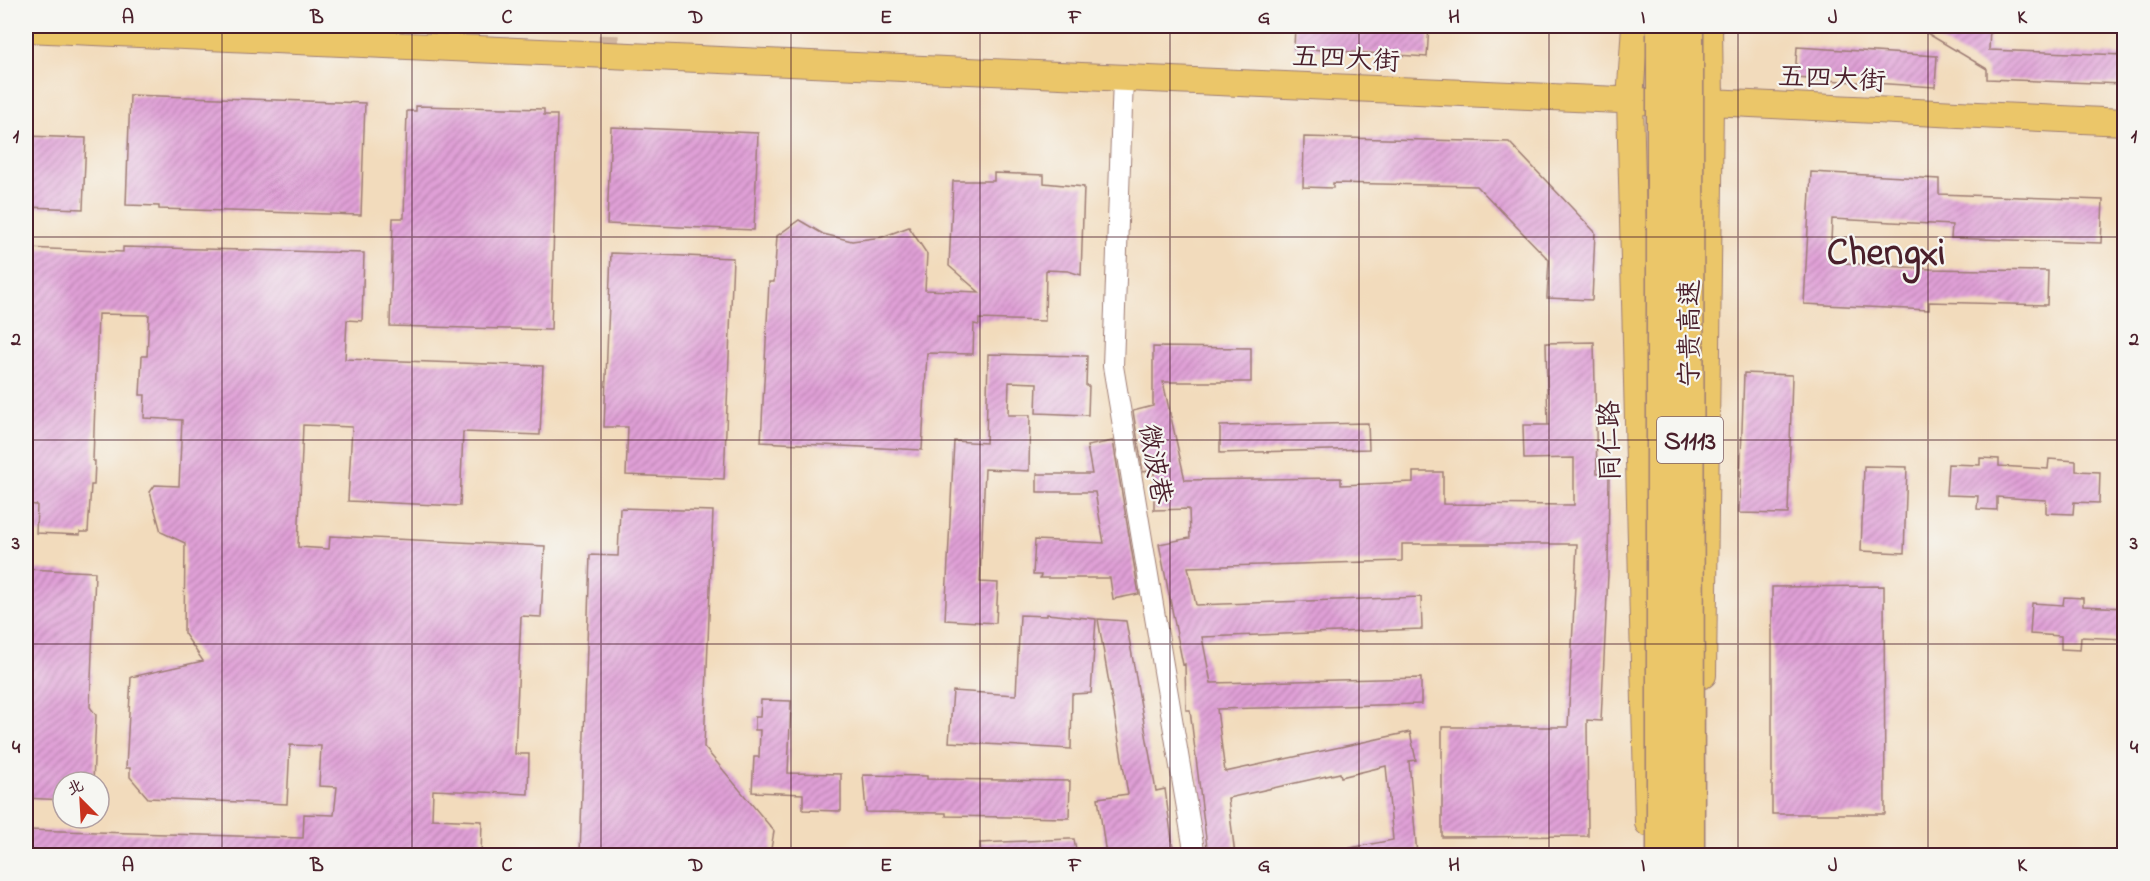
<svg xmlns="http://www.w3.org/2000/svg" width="2150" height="881" font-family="'Indie Flower','LXGW WenKai TC',sans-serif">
<defs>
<pattern id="building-hatch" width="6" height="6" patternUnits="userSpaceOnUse" patternTransform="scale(1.5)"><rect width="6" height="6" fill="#e0a0d7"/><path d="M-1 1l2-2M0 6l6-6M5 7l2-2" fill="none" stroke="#b882af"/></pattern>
</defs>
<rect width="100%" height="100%" fill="#f6f6f2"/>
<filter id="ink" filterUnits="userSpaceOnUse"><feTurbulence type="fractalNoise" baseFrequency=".0167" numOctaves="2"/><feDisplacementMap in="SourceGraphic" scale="12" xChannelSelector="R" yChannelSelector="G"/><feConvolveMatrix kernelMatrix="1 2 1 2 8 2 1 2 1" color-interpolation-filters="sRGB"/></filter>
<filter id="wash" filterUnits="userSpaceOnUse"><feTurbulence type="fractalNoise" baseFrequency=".008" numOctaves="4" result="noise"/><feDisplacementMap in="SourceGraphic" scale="24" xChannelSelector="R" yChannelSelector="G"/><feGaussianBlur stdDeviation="1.35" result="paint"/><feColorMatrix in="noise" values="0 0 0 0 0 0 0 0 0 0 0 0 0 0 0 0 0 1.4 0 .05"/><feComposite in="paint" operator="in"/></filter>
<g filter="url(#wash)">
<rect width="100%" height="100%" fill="#f2dbbc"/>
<g id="blocks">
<!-- building -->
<path fill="url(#building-hatch)" d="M1295 26H1429L1427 57 1294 48Z
M1915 26H1990L1989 50 2124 55V84L1987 79V69Z
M1797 47 1937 56 1935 87 1795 78Z
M130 95 365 103 361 215 159 209V206L126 205Z
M416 106 544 109V115H557L551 330 390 326 393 218H404L407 111H416Z
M611 127 758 133 754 230 607 224Z
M26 136 86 138 83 209 26 207Z
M1304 137 1509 142 1595 232 1592 300 1547 298 1549 260 1477 186 1333 183V188L1303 187Z
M1811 172 1939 179V194L2103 200 2101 243 1951 238 1952 225 1832 219 1830 262 1931 269 2048 271 2047 305 1929 302V310L1804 304Z
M994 173 1044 175V183L1084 187 1081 275 1068 271 1046 270 1045 321 979 319V325L974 324 973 354 927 353 922 450 761 442 769 282H774L777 236 799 220 823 234 852 241 882 237 909 227 927 254 925 290 979 292 949 266 953 181H994Z
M123 247 364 253 362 321 347 320 345 359 543 366 540 435 463 432 460 506 348 501 352 427 303 425 298 547 329 549 330 536 545 546 541 617 521 616 515 754H529L528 794 433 790 432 819 482 821 481 855H26V830L303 838 304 814 334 815 337 787 319 786 321 746 290 745 287 804 148 798 130 777V768H126L131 677 203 661 184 633 185 543 161 532 150 492 155 485 179 486 182 420 144 418 145 395H140L142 356H147L149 315 98 314 93 461H95L94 485H91L88 532H80V535L36 533 37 505 26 504V248L123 252Z
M611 253 733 258 724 479 626 475 628 427H604Z
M1594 342 1597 473H1609L1608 574 1601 721 1587 720 1588 836 1442 837V727H1568L1577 544H1402V561L1188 567 1196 605 1421 597 1422 629 1202 637 1211 683 1421 678V704L1217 709 1225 772 1410 732 1416 760 1409 761 1417 855H1351L1350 848 1393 840 1386 766 1341 777 1340 773 1228 798 1235 855H1208L1190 710H1186L1185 664 1183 665 1159 544 1190 538 1189 509 1154 510V470L1143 472 1133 411 1153 406V347L1251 348V382H1163L1185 480 1341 478V485L1413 482V472H1443V504L1574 505V458L1524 459 1523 425H1548L1546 343Z
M988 354 1087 356 1086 386H1089L1088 415 1036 413 1037 383 1009 382 1008 415H1030L1029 471 985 469 980 582 998 583 996 623 945 620 954 441 986 443Z
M1744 373 1792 375 1788 514 1739 513Z
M1368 423 1369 449 1220 453V426Z
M1113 441 1139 594 1113 599 1110 578H1040L1041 575H1033L1035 540 1104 543 1095 492H1037V474H1092L1087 446Z
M1980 458 1999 459V466L2048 469 2049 459 2076 461V471L2100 472 2099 503 2074 502 2073 514 2046 513V500L1997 497V510L1977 509 1978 496 1946 495 1948 464 1980 465Z
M1864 466 1907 467 1904 553 1861 551Z
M620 508 713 511 704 747 774 831 770 855H580L590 555 618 556Z
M26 569 95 572 90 707 96 715 93 782H63V800L26 798Z
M1884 586 1885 814H1772V587Z
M2064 597 2083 598V606L2124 608V639L2081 637 2080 650 2061 649V636L2030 634 2032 603 2063 605Z
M1047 614 1096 619 1091 693 1072 694 1071 749 949 742 953 691 1016 695 1020 615 1047 616Z
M1098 619 1126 621 1156 791 1165 789 1174 855H1106L1098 798 1128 794Z
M761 700 791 701 788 773 841 774V811L803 810V794L752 792 754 757H759L760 730H755V717H760Z
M863 775 927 776V779L1070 781 1069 818 946 816V813L866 812Z
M1069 839H1074L1077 855H981L980 843Z"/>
</g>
</g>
<g filter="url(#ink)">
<use href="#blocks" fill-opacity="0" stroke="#9e7d74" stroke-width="1.5"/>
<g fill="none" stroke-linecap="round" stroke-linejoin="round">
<!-- minor-tunnel -->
<path stroke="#d0b59f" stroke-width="20" stroke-dasharray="20 10" stroke-linecap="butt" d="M608 55 609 26"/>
<!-- minor casing -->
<g stroke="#9e7d74" stroke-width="22">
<path id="minor" d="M1123 78 1113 366 1195 856"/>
</g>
<!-- major casing -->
<g stroke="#9e7d74" stroke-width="28">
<path id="major" d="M1635 26 1630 100 1648 823
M26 29 1665 102H1710L2124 122
M1703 675 1710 102 1709 26"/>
</g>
<!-- minor -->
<use href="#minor" stroke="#fff" stroke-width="20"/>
<!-- major -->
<use href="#major" stroke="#ebc669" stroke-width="26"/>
<!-- highway-bridge casing -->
<g stroke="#9e7d74" stroke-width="33" stroke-linecap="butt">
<path id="highway-bridge" d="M1662 26V856
M1688 26 1689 856"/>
</g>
<!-- highway-bridge -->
<use href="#highway-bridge" stroke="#ebc669" stroke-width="30"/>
</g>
</g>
<!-- grid -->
<path fill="none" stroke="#4a1f2b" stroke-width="1.5" stroke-opacity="0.55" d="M222 26V856M412 26V856M601 26V856M791 26V856M980 26V856M1170 26V856M1359 26V856M1549 26V856M1738 26V856M1928 26V856M26 237H2124M26 440H2124M26 644H2124"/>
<g text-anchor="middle" stroke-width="4.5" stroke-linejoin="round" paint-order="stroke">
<!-- shield labels -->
<rect fill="#f6f6f2" stroke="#7e6067" stroke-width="1.5" x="1657" y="417" width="66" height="46" rx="4.5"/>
<g font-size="26" font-weight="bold" fill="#4a1f2b">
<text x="1690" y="449">S1113</text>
</g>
<!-- street labels -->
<g font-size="27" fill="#4a1f2b" stroke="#f6f6f2">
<text transform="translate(1346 58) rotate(3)" y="9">五四大街</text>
<text transform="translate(1832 78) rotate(3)" y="9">五四大街</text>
<text transform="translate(1689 333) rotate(-90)" y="9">宁贵高速</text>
<text transform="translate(1609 441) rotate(-91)" y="9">同仁路</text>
<text transform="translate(1156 464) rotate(80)" y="9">微波巷</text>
</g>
<!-- town labels -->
<g font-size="39" font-weight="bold" fill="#4a1f2b" stroke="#f6f6f2">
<text x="1886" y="264">Chengxi</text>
</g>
</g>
<!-- margin -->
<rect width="2150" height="881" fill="none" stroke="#f6f6f2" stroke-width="66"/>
<!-- north arrow -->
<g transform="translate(81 800) rotate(336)"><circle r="28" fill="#f6f6f2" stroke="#b1a0a2" stroke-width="1.5"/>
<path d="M0-4.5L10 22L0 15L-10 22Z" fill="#c8321e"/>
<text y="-9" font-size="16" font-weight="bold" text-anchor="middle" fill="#4a1f2b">北</text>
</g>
<rect x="33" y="33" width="2084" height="815" fill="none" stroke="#4a1f2b" stroke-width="2"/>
<g font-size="20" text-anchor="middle" font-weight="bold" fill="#4a1f2b">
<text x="128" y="23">A</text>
<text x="317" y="23">B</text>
<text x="507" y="23">C</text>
<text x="696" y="23">D</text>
<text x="886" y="23">E</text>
<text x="1075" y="23">F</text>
<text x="1264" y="23">G</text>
<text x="1454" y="23">H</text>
<text x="1643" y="23">I</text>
<text x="1833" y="23">J</text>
<text x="2022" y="23">K</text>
<text x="16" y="142">1</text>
<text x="2134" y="142">1</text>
<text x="16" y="345">2</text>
<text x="2134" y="345">2</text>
<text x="16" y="549">3</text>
<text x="2134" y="549">3</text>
<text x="16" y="753">4</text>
<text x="2134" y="753">4</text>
<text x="128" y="871">A</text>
<text x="317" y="871">B</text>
<text x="507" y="871">C</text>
<text x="696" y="871">D</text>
<text x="886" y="871">E</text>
<text x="1075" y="871">F</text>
<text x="1264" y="871">G</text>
<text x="1454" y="871">H</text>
<text x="1643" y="871">I</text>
<text x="1833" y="871">J</text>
<text x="2022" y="871">K</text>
</g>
</svg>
